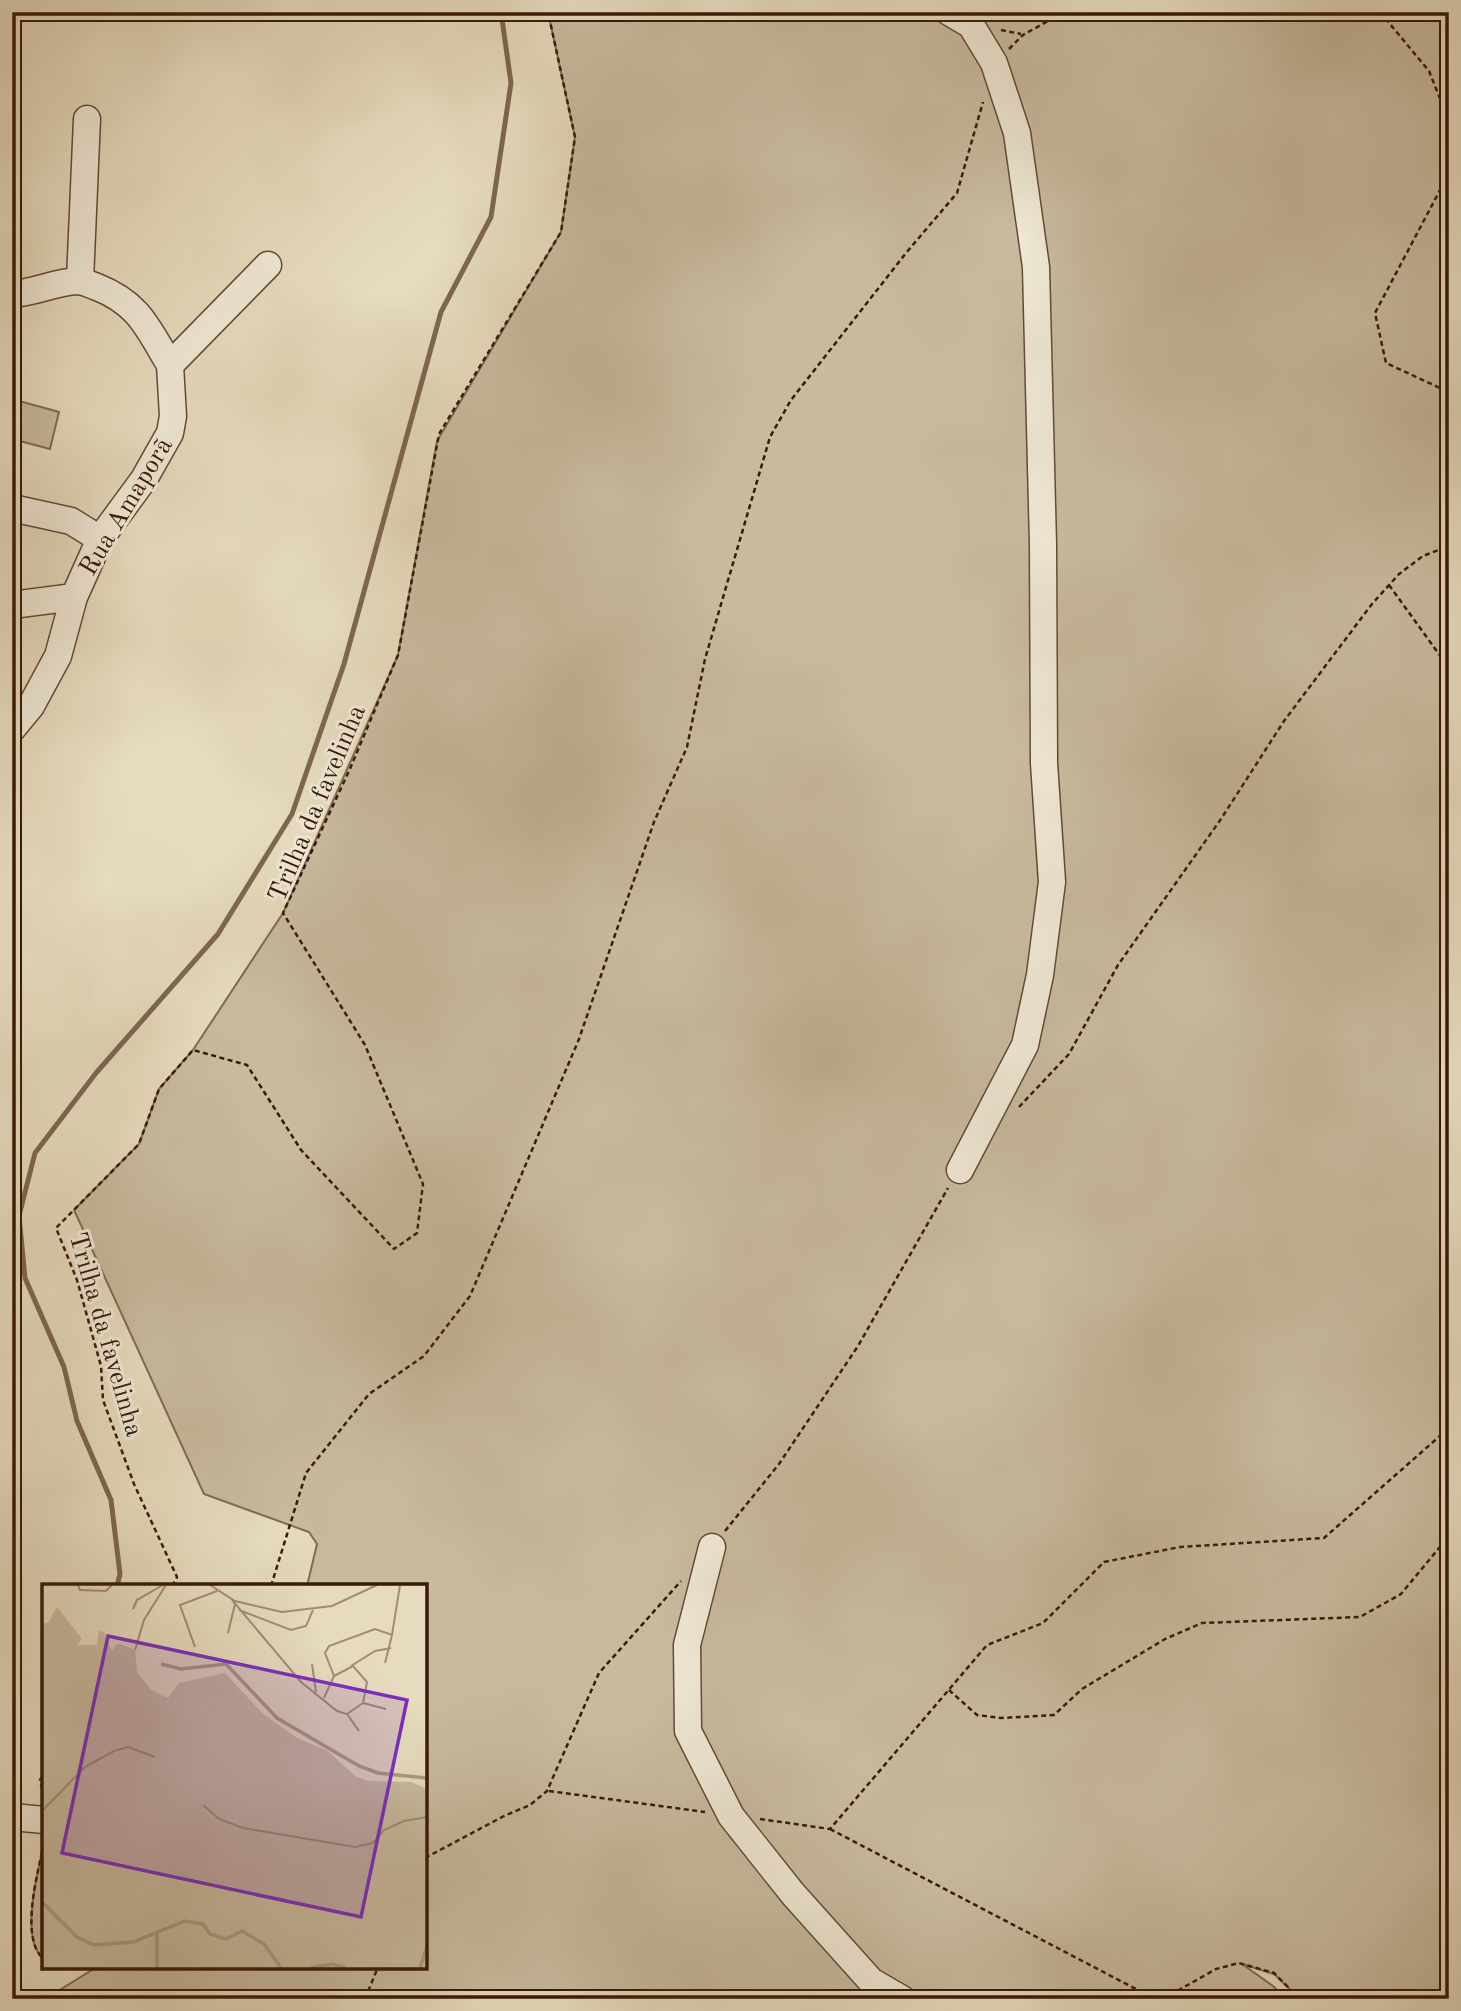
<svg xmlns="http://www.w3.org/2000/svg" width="1461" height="2011" font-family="'Old Standard TT',serif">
<rect width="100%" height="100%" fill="#e6dbbe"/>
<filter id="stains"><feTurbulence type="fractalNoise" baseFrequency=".00286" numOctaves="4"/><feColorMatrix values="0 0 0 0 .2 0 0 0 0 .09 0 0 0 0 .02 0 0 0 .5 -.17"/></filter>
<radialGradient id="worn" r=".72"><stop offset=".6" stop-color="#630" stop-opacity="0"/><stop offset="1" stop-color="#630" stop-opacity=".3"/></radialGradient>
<!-- green -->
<path fill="#c8ba9f" stroke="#806a54" stroke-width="2" d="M548 12H1449V1999H1300L1274 1974 1242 1964 1273 1986 1287 1999H45L97 1967H425V1586H307L317 1544 309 1532 204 1494 74 1210 139 1144 159 1089 193 1050 283 913 398 655 437 441 561 232 575 137Z
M12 399 59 412 50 449 12 439Z
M44 1844V1959C19 1940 38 1871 44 1844Z"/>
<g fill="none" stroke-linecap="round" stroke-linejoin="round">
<!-- stream -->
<path stroke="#7d6651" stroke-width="5" d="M117 1586 120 1574 111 1500 77 1421 64 1367 25 1278 19 1216 35 1153 96 1073 218 934 292 814 344 664 441 312 491 217 511 83 501 12"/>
<!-- minor casing -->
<g stroke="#644a37" stroke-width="29">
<path id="minor" d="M949 12 971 25 994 63 1017 133 1036 267 1043 545 1044 763 1052 882 1040 975 1025 1045 960 1170
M80 280 87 119
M12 294C34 293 55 282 77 281 84 281 91 285 97 287 140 304 148 329 170 365
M12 508 71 521 100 539
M12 605 74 597
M12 729 31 706 58 656 74 597 100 539 144 479 170 433 173 416 170 365 268 265
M712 1547 687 1645 688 1731 731 1816 793 1894 871 1981 902 1999
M12 1817 44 1820"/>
</g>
<!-- path -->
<path stroke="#38190a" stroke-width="2.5" stroke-dasharray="5 3.5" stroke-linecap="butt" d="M908 12 929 16
M1380 12 1429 71 1449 121
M1001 30 1021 34
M1009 49 1023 35 1064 12
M1449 173 1375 313 1386 363 1440 388 1449 381
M1389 585 1449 668
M1019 1107 1069 1054 1118 965 1221 819 1284 721 1372 604 1399 574 1423 556 1449 546
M725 1531 779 1464 858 1346 948 1188
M172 1586 177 1577 134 1484 103 1400 101 1366 77 1280 56 1228 139 1144 159 1089 193 1050 247 1065 301 1150 394 1249 417 1233 423 1184 365 1045 283 913 349 771 398 655 439 434 561 232 575 137 548 12
M271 1586 306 1473 369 1394 424 1356 470 1296 579 1039 654 822 687 747 705 659 770 437 791 400 906 253 957 193 983 102
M949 1690 977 1715 1001 1718 1054 1715 1082 1689 1165 1639 1202 1623 1360 1617 1401 1594 1449 1536
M549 1791 705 1812
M44 1797 40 1780 44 1774
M760 1819 830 1829 987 1645 1043 1623 1104 1562 1180 1547 1324 1538 1449 1428
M830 1829 1155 1999
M44 1844C38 1871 19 1940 44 1959
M425 1858 504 1816 530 1805 547 1791 599 1673 681 1581
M58 1967H80
M365 1999 378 1967
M1163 1999 1216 1969 1239 1963 1274 1973 1300 1999
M1446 1999 1449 1996"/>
<!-- minor -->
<use href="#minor" stroke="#efe8d5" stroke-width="26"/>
</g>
<g text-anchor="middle" stroke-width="6" stroke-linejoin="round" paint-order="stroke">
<!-- street labels -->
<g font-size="26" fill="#38190a" stroke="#efe8d5">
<text transform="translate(125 506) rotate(-59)" y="9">Rua Amaporã</text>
<text transform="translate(316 803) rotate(-67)" y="9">Trilha da favelinha</text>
<text transform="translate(107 1334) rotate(74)" y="9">Trilha da favelinha</text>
</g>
</g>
<!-- overview -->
<g transform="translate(42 1584)">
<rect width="385" height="385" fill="#e6dbbe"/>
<path d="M15 23 40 55 35 61H55L57 47 62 48 70 67 76 59 93 66 95 88 109 106 126 114 137 99 183 89 220 129 255 154 286 167 313 192 326 197 369 198 385 205V384H0V40L6 39Z" fill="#c8ba9f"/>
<path fill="none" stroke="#ab9981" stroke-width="3.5" d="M119 80 139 85 184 80 235 134 317 182 336 189 385 194M0 318 35 353 52 361 91 358 143 337 161 340 168 350 184 355 200 347 222 360 239 384M115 350V384M268 384 290 380 304 384M378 384 385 362"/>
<path fill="none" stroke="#a08d76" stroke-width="2" d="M36 1 38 6 64 7 70 1M168 1 193 17 240 28 290 22 335 1M190 16 259 98 295 127 305 130 317 147M91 25 95 16 121 1M197 26 249 46 264 42 271 26M186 49 193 20M153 63 138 21 175 7M93 66 102 36 124 1M343 79 350 51M270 80 274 108M309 82 333 67 349 64M292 92 311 82 325 98 321 119 305 130M282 114 292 92 283 69 287 62 333 45 350 51 358 1M321 119 344 125M161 221 177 235 201 244 313 263 331 259 342 246 362 237 385 233M0 227 43 183 72 167 86 163 113 173"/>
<path fill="#7b2cbf" fill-opacity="0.15" stroke="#7b2cbf" stroke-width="3.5" d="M66 52 365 116 319 333 20 269Z"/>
<rect width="385" height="385" fill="none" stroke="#38190a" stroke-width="3.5"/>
</g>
<!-- margin -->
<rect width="1461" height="2011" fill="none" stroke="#e6dbbe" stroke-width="42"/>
<rect x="14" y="14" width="1433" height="1983" fill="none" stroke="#38190a" stroke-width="3.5"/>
<rect x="21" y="21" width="1419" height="1969" fill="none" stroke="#38190a" stroke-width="2"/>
<rect width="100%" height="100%" filter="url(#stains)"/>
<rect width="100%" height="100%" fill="url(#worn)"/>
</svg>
